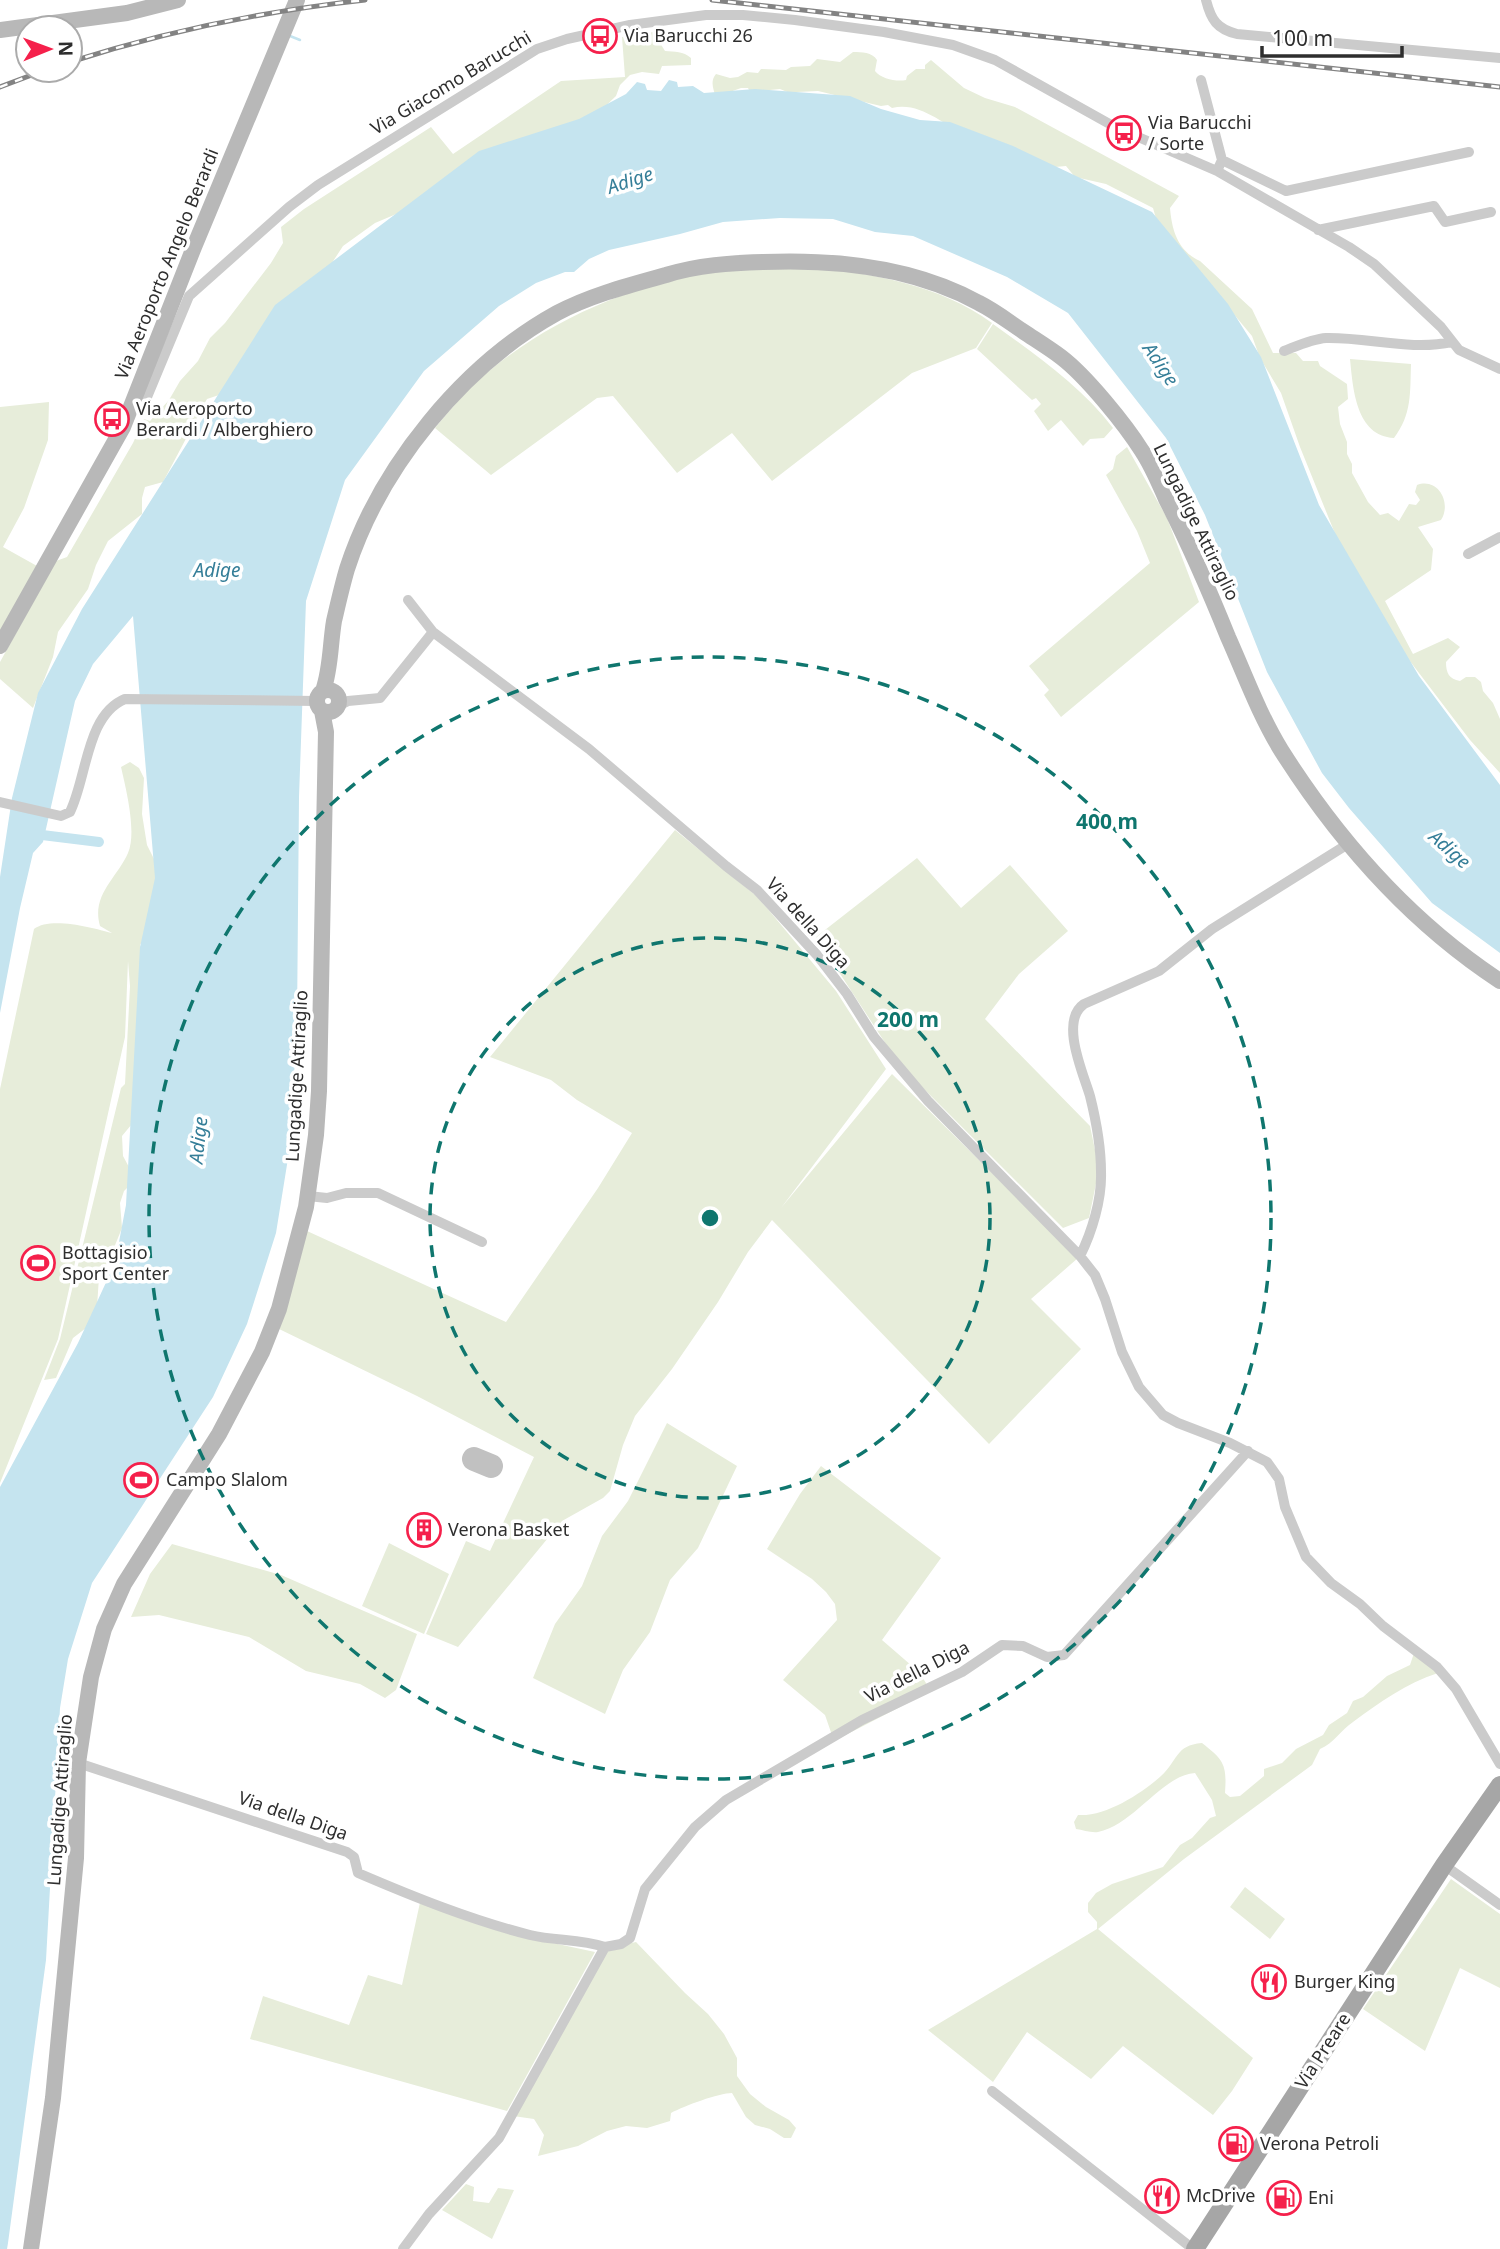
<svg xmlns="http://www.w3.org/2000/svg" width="1500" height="2249" font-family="'Noto Sans',sans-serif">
<rect width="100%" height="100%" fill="#fff"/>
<!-- green -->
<path fill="#e7edda" d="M660 31V43L665 51C675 52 683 51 691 58V65L662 66 659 74 642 72 630 75 620 85 616 96 591 120 420 204 375 223 343 246 328 269 225 393 207 399 163 482 145 487 142 498V514L108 541 96 565 88 589 58 632 53 657 33 708 0 679V662L56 561 67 557 133 443 144 419 150 421 169 400 180 381 198 361 210 338 225 323 271 263 283 243 281 227 304 209 431 127 453 154 561 81 625 77 622 37Z
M853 52C862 52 872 52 877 60L875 71C881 79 897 82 906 80L907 76 916 69H925V65L931 60 964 88 985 98 1015 107 1179 196 1170 208C1172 231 1178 251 1200 261L1252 309 1273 353H1296L1303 361H1318L1320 366 1347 384 1348 399 1338 407 1340 424 1347 442V454L1352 464V473L1368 502 1380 515 1388 513 1399 521 1409 504 1416 505 1420 500 1415 492 1417 485C1438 477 1452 503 1441 520L1418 527 1433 549 1431 570 1385 601 1413 654 1448 638 1460 647 1446 662C1446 673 1449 679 1460 681L1466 677H1475L1481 682 1483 691 1493 703 1500 719V773L1470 740 1403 652 1336 536 1300 447 1281 393 1260 358 1252 336 1157 222 1153 208 1106 184 1075 177 1066 166 1055 167C1026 156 996 147 967 135 943 125 920 101 892 108L888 105 881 106 818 91 797 92 792 94 780 89 750 92 748 88H741L716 97C713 89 710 81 716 74L730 78 738 77 747 72 758 73 761 69 786 70 791 67 810 66 817 59 840 62Z
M811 266C874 275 939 284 992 323L976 348 912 373 772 481 732 433 677 473 613 396 597 398 491 475 435 428C450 410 465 392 482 377 549 319 633 284 720 270 749 265 781 267 811 266Z
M993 324C1036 355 1081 386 1113 428L1104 438 1090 439 1083 446 1061 420 1048 431 1034 411 1041 404 1036 398 1032 400 977 349Z
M1350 359 1411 364C1410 393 1412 414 1394 438 1356 436 1353 389 1350 359Z
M49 402 48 440 24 508 3 547 37 566 0 633V407Z
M1127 447 1167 518 1199 602 1061 717 1044 695 1049 690 1029 666 1150 563 1137 531 1106 475 1113 469 1116 456Z
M130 762 139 768 144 778 142 814 147 845 155 861V909L148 931 140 945 142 952 141 1113 122 1136 123 1156 130 1169V1185L124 1191 120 1203 122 1228 109 1260 99 1277 97 1307 86 1328 73 1338 56 1378 44 1380 60 1339 121 1088 125 1084 130 986 128 961 125 1037 58 1339 0 1483V1089L34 929C50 916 94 928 112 933L100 926C91 895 117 878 128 853 137 832 126 789 121 767Z
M675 830 754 894 767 908 836 991 886 1069 781 1208 892 1074 1078 1258 1031 1299 1081 1349 989 1444 772 1220 748 1252 718 1302 672 1369 635 1416 623 1445 610 1491 603 1498 562 1521 458 1647 426 1634 466 1541 490 1551 534 1457 417 1396 277 1328 307 1231 506 1322 598 1188 632 1133 577 1100 551 1080 490 1057Z
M917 858 961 908 1010 865 1068 931 1019 974 985 1019 1090 1126 1099 1169 1089 1218 1063 1228 899 1064 816 937Z
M667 1423 737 1466 698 1548 670 1580 650 1632 623 1670 605 1714 533 1678 555 1624 582 1586 602 1536 628 1501Z
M821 1466 941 1558 882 1640 919 1672 931 1691 834 1741 825 1715 783 1680 837 1620 835 1604 826 1592 812 1579 767 1549 800 1494Z
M389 1543 449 1574 424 1634 362 1606Z
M172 1544 281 1575 417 1634 396 1690 385 1698 360 1684 306 1671 249 1637 159 1615 131 1617 150 1574Z
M1414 1653 1438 1673C1406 1683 1379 1703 1353 1722 1341 1730 1334 1743 1320 1749L1312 1765 1184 1859 1098 1929 1253 2058 1232 2091 1213 2115 1123 2046 1091 2079 1027 2032 993 2082 928 2030 1097 1929V1922L1088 1912V1903L1096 1893 1112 1884 1163 1867 1180 1845 1192 1838 1210 1818 1216 1816 1212 1800 1195 1773C1162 1775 1134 1825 1098 1832 1091 1833 1083 1830 1076 1829L1074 1822 1078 1815C1105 1817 1141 1794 1161 1776 1178 1761 1175 1745 1202 1743 1224 1760 1227 1765 1225 1793L1230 1797 1240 1796 1264 1776V1769L1282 1763 1296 1749 1323 1735 1329 1725 1347 1713 1353 1701 1363 1697 1387 1676 1410 1665Z
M1451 1879 1500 1914V1988L1460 1968 1425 2051 1363 2009Z
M1245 1887 1285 1919 1270 1939 1230 1907Z
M421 1898 525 1937 595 1952 507 2111 250 2039 263 1996 349 2025 368 1975 402 1985Z
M636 1942 685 1993 708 2014 724 2034 737 2058V2076L750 2094 766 2107 789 2120 796 2128 791 2138H784L770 2129 755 2125 746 2117 732 2093C719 2093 684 2106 671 2113L670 2121 647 2128 626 2126 607 2131 578 2146 538 2156 544 2135 534 2119 513 2116 608 1948Z
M466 2184 474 2187 473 2201 489 2203 498 2188 514 2190 492 2239 442 2210Z"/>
<!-- water -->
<path fill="#c5e4ef" d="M669 80 677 82 678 87 693 86 704 93 755 89 850 96 881 109 920 120 950 122 1013 146 1152 212 1228 304 1261 357 1319 505 1419 676 1500 785V953L1432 903 1349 808 1322 773 1267 672 1205 515 1166 438 1068 313 1007 277 913 236 875 232 833 219 780 218 723 222 680 234 609 250 589 259 574 272H565L536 283 499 306 424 371 345 480 306 601 299 797 297 1023 290 1146 276 1233 247 1324 213 1397 92 1583 68 1659 60 1708 46 1960 8 2243 7 2249H0V1487L78 1343 115 1263 126 1205 140 947 155 878 133 616 93 664 75 701 43 842 33 853 20 908 0 1013V877L12 798 38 693 82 609 275 305 479 151 579 119 626 94 637 82 645 84 647 90 661 91Z"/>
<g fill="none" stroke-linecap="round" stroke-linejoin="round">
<!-- stream -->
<path stroke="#c5e4ef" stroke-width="2.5" d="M290 36 300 40"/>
<!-- canal -->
<path stroke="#c5e4ef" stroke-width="10" d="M34 834 99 842"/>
<!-- taxiway -->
<path stroke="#c1c1c1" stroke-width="24" d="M474 1459 491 1466"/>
<!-- street -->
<path stroke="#cbcbcb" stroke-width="10" d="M1206 0C1211 20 1217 29 1237 34L1500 58
M1201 80 1222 160
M1217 171 1222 160 1286 191 1469 152
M1318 230 1434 206 1445 222 1491 212
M1284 351C1297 346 1312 339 1326 338 1368 337 1410 351 1452 342
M130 408C139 410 142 404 147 397L189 296 289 207 318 185 537 49 567 39 630 25 706 15H743L795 20 884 32 953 45 995 60 1115 127 1217 171 1349 247 1374 264 1441 327 1459 350 1500 369
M1468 554 1500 537
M408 600 433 632
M338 706 348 701 380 698 433 632 589 749 726 866 757 890 817 955 847 994 874 1037 928 1101 1080 1256 1095 1275 1105 1299 1122 1352 1139 1387 1163 1415 1178 1423 1230 1443 1267 1462 1279 1479 1285 1507 1306 1557 1331 1583 1360 1604 1383 1626 1437 1667 1456 1689 1500 1764
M0 802 61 816 70 812C87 778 86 715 125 699L317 701
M308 1196 327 1198 346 1193H378L482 1242
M1080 1256C1092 1232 1102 1199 1101 1172 1101 1148 1096 1120 1090 1096 1084 1075 1059 1021 1084 1004L1159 971 1212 929 1348 844
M78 1763 347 1852 354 1857 358 1873C414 1897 471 1920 530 1935 555 1941 580 1939 605 1947
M1444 1865 1500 1905
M992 2091 1193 2249
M403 2249 429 2214 499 2138 605 1947 621 1944 630 1938 645 1889 695 1827 726 1800 862 1720 962 1672 1002 1645 1023 1646 1047 1657 1064 1655 1248 1451"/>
<!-- secondary -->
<path stroke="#b8b8b8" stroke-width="16" d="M0 30 127 13 178 0
M0 646 123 427 194 247 297 0
M317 701a11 11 0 1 1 22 0a11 11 0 1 1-22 0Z
M323 691C331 668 330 645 334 621 338 604 342 586 347 569 380 467 463 365 557 313 591 295 630 285 666 275 698 265 731 263 763 262 836 259 914 267 979 303 995 311 1009 322 1024 332 1036 340 1049 348 1061 357 1086 376 1125 424 1142 451 1152 466 1159 483 1166 499 1189 544 1209 590 1228 637 1245 675 1259 714 1281 750 1338 840 1410 922 1500 981
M31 2249 53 2098 76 1858 78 1763 91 1677 104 1629 124 1584 219 1434 262 1352 279 1309 306 1207 316 1135 319 1091 326 732 322 711"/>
<!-- primary -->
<path stroke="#a6a6a6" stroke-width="18" d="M1195 2249 1444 1865 1500 1785"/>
<!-- rail casing -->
<g stroke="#838383" stroke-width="5">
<path id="rail" d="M712 0 1500 87
M70 62C167 31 264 11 365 0
M0 87 45 70"/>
</g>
<!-- rail -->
<use href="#rail" stroke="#fff" stroke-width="2.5" stroke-dasharray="8" stroke-linecap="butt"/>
</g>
<!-- distance rings -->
<g fill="none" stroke="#0f766e" stroke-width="3.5" stroke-dasharray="12 9">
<circle cx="710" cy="1218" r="280"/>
<circle cx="710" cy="1218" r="561"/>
</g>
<!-- icons -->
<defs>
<g id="bus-ring" transform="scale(1.75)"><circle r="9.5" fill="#fff" stroke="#f5204b" stroke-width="1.5"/><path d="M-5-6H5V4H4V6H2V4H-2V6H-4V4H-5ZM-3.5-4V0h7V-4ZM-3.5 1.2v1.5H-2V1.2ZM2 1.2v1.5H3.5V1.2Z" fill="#f5204b"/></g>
<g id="stadium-ring" transform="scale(1.75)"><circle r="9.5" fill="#fff" stroke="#f5204b" stroke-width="1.5"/><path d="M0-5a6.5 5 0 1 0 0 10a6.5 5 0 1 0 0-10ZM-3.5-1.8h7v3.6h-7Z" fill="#f5204b"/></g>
<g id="building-ring" transform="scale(1.75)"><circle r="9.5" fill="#fff" stroke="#f5204b" stroke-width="1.5"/><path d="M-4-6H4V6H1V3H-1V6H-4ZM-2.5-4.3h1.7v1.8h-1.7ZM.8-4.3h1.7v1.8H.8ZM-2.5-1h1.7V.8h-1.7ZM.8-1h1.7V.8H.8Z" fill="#f5204b"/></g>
<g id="restaurant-ring" transform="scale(1.75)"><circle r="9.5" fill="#fff" stroke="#f5204b" stroke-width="1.5"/><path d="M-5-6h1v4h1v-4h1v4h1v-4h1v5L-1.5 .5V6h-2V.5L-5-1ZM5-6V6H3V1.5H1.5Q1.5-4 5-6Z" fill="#f5204b"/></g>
<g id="fuel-ring" transform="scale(1.75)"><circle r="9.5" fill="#fff" stroke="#f5204b" stroke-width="1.5"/><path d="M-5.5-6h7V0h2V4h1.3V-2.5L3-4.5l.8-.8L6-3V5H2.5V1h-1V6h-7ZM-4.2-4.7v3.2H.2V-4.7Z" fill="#f5204b"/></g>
</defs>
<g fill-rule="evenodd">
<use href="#bus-ring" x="600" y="36"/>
<use href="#bus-ring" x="1124" y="133"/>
<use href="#bus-ring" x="112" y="419"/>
<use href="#stadium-ring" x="38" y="1263"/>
<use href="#stadium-ring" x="141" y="1480"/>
<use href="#building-ring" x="424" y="1530"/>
<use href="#restaurant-ring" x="1269" y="1982"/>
<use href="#fuel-ring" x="1236" y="2144"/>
<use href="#restaurant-ring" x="1162" y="2196"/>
<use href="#fuel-ring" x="1284" y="2198"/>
</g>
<g text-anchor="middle" stroke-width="7" stroke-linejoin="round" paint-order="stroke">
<!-- poi labels -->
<g font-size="18" fill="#2e2e2e" stroke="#fff" text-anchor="start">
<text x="624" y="42">Via Barucchi 26</text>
<text x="1148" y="129">Via Barucchi<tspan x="1148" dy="21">/ Sorte</tspan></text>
<text x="136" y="415">Via Aeroporto<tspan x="136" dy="21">Berardi / Alberghiero</tspan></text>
<text x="62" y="1259">Bottagisio<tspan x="62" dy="21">Sport Center</tspan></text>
<text x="166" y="1486">Campo Slalom</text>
<text x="448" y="1536">Verona Basket</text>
<text x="1294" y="1988">Burger King</text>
<text x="1260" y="2150">Verona Petroli</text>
<text x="1186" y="2202">McDrive</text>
<text x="1308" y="2204">Eni</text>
</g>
<!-- street labels -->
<g font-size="18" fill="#2e2e2e" stroke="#fff">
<text transform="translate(451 83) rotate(-31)" y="6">Via Giacomo Barucchi</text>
<text transform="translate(167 264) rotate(-68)" y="6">Via Aeroporto Angelo Berardi</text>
<text transform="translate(1196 522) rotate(64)" y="6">Lungadige Attiraglio</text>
<text transform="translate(808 923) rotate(48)" y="6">Via della Diga</text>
<text transform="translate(297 1076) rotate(-87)" y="6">Lungadige Attiraglio</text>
<text transform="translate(917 1672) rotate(-27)" y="6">Via della Diga</text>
<text transform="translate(60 1800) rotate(-86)" y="6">Lungadige Attiraglio</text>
<text transform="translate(293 1816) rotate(19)" y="6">Via della Diga</text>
<text transform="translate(1323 2051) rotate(-57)" y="6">Via Preare</text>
</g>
<!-- water labels -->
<g font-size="19" font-style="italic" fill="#357e98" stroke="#fff">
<text transform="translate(630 180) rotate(-18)" y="7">Adige</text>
<text transform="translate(1161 364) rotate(56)" y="7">Adige</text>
<text x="217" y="577">Adige</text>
<text transform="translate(1450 849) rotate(41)" y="7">Adige</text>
<text transform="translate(198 1140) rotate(-84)" y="7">Adige</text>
</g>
</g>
<circle cx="710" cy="1218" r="10" fill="#0f766e" stroke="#fff" stroke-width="3.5"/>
<g font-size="21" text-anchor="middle" font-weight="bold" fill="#0f766e" stroke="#fff" stroke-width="7" stroke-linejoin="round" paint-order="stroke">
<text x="1107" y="829">400 m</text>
<text x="908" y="1027">200 m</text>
</g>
<!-- north arrow -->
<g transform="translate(49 49) rotate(89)"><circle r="33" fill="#ffffff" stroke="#ababab" stroke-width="2"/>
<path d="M0-5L12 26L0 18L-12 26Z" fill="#f5204b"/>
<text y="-10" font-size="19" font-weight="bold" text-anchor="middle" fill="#2e2e2e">N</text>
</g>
<!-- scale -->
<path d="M1262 46v10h140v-10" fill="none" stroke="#2e2e2e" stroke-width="3.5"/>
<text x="1272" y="46" font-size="21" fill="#2e2e2e" stroke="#ffffff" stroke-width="5" paint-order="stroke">100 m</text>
</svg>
